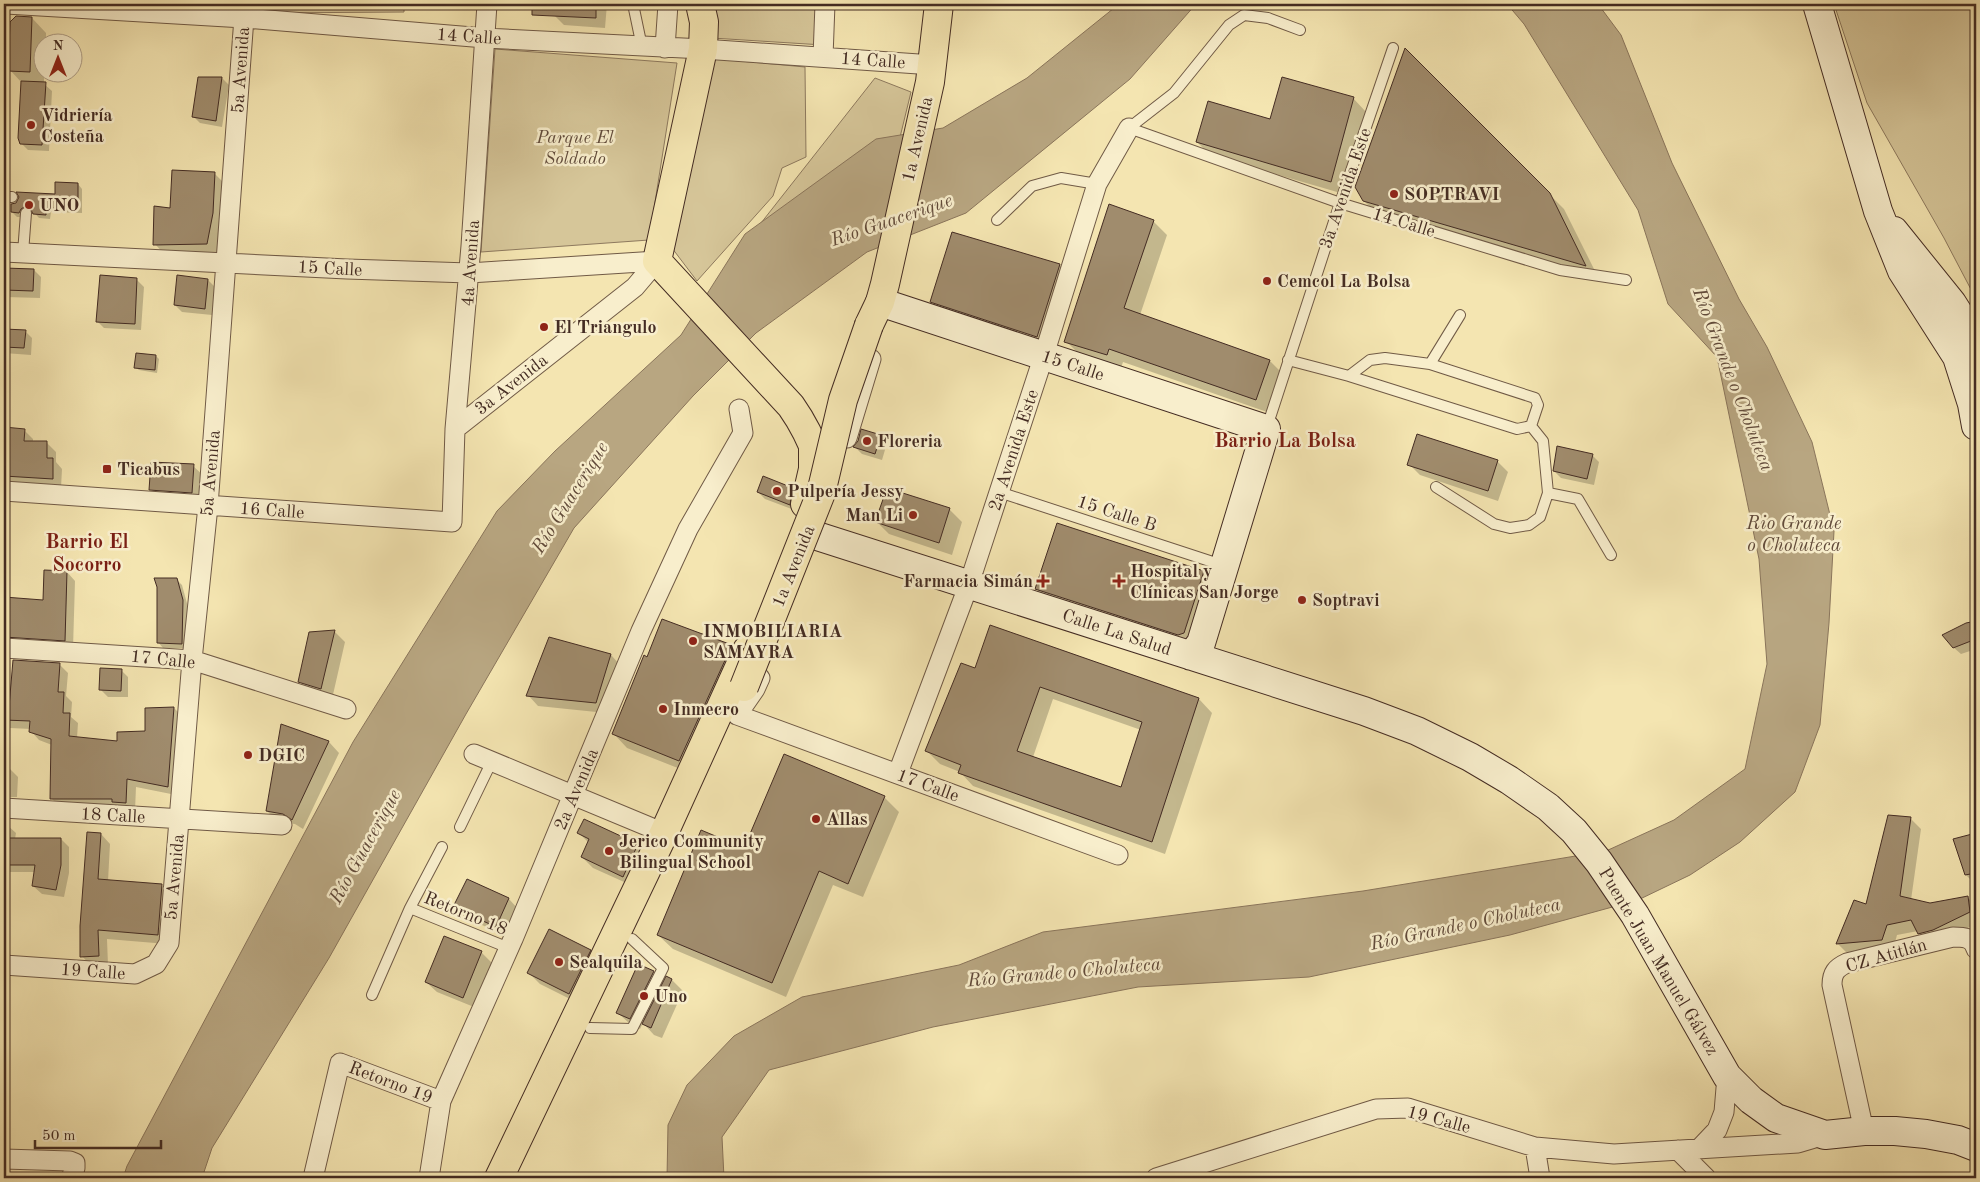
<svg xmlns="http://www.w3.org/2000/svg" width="1980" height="1182" font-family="'Old Standard TT',serif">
<rect width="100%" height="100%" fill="#f4e5b1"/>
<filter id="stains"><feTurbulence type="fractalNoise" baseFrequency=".004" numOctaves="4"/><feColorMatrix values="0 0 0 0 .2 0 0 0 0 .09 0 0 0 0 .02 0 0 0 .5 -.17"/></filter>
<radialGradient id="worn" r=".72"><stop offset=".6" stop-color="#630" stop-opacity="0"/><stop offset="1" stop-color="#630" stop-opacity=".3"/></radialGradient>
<!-- green -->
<path fill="#d6c699" stroke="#8d795e" d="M260 4H404V12L259 13Z
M694 4H823V45L696 37Z
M1834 4H1976V299L1944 238 1867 103Z
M495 49 677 63 649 240 481 252Z
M708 58 805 67 806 157 782 168 773 196 697 281 672 248Z
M875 78 911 92 893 166 745 278 717 279Z"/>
<!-- water -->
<path fill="#b8a681" stroke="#8a755b" d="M1119 4H1196L1130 79 966 213 867 252 756 333 693 396 574 528 466 714 329 958 212 1148 202 1178H123L127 1166 353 742 497 511 555 451 681 335 745 234 876 139 943 128 1027 78Z
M1507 4H1598L1621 35 1672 163 1739 299 1767 347 1812 442 1834 531 1829 623 1820 725 1795 792 1740 842 1690 875 1638 900 1510 935 1309 977 1138 987 933 1027 769 1070 722 1137 724 1178H667L668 1125 687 1085 734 1036 802 997 959 965 1043 932 1363 891 1606 851 1674 820 1745 769 1767 664 1759 559 1717 357 1668 304 1638 210 1524 24Z"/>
<!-- shadow -->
<path fill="#0003" fill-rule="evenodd" d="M81 4H247L246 18Z
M549 4H607L605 28 564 25 554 15V5Z
M32 18 46 33V42H42V72H44V84L52 91 49 151 28 150 21 143 22 83 10 70Z
M199 78H222L229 85 222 127 200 123 193 116Z
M1353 98 1366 112 1344 194 1210 155 1197 142Z
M214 173 225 184 218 254 165 255 155 244 171 209Z
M78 184 82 189V213L51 212 50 219 39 218 32 210 25 213 24 217H17L12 212 13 205 56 195Z
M1549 194 1564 209 1599 279 1379 216 1364 201Z
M1153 221 1167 235 1140 315 1270 361 1284 375 1270 413 1123 362 1121 368 1080 355 1066 341Z
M953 233 1060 265 1074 280 1051 351 946 316 931 302Z
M4 269 34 270 41 277 40 298 6 297 4 295Z
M137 280 144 287 141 330 104 328 97 321Z
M208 280 215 287 212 315 182 312 175 305Z
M4 330 25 331 32 338 31 355 4 353Z
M156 356 159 359 157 373 139 370 135 367Z
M4 429 24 430 33 439V442L47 443 56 452V462L62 469 61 488 4 486Z
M880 436 887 443 882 460 862 454 855 447Z
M1592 455 1599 462 1594 485 1561 478 1554 471Z
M1497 461 1508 472 1498 501 1420 475 1409 464Z
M193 466 204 476 202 503 162 500 151 489Z
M792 489 799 496 797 511 765 499 758 492Z
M4 504 10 511 9 540H4Z
M949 509 962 522 952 555 889 534 877 522Z
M67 572 75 581 73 649 4 641V598L44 601Z
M1204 572 1218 586 1193 649 1051 603 1036 589Z
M176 579 182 585 188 607 187 648H163L158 642V587Z
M1976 622V649L1961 654 1953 647 1968 623Z
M334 631 345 642 332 699 310 692 299 681Z
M550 638 611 655 621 666 606 713 538 706 528 695Z
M731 646 745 659 693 774 627 748 614 734 648 658Z
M59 664 68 673 66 696 72 702 71 717 78 723 77 738 118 742 146 732V709L174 708 182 716 176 795 136 787 135 811 60 807 51 798 52 745 39 740 31 731V729L10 728 4 721V708H11Z
M121 670 128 677V697H108L101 690Z
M975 670 1199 699 1212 713 1165 854 973 786 960 772 940 764 927 751ZM1053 699 1141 730 1122 788 1033 757Z
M282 726 329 742 339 753 303 829 295 824 278 822 267 811Z
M4 739 10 745V769L18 777 17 797H4Z
M884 797 899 812 863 897 833 885 786 997 673 949 658 935 745 849Z
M1910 818 1921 829 1911 900 1930 904 1968 898 1976 906V924L1943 940 1929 944 1918 931 1897 935 1893 950 1848 954 1838 944 1867 905Z
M4 825H7L16 833 15 839H61L69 847V873L64 897 42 894 33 886 35 872H7L4 869Z
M579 833 637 845 648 856 633 886 593 868 582 857 589 843Z
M101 834 110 844 108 881 162 886 171 895 167 944 107 939 108 965 91 966 82 956Z
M1976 834V885L1966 875 1955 840Z
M467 880 509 899 519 910 507 936 466 918 455 907Z
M4 933 9 938 10 959 4 960Z
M590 951 601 962 580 1004 540 984 529 973Z
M481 952 492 963 474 1007 437 992 426 982Z
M653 972 664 983 667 978 672 980 683 991 662 1038 654 1035 643 1023 640 1029 629 1023 618 1013Z"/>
<!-- building -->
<path fill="#a08c6d" stroke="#442c23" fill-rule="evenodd" d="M532 4H596V18L532 15Z
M16 16 32 17 30 72 8 71 10 22Z
M1405 48 1550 193 1586 266 1363 201 1355 187Z
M198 77H222L216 121 192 117Z
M1282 77 1354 97 1331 182 1196 142 1208 101 1270 119Z
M21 81 46 82 42 145 20 144 18 138Z
M172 170 215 172 213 213 207 244 153 245 154 206 170 208Z
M55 182 78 183V209L46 208V215L33 214 30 208 26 206 21 209 19 213 11 212V204L16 203 19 197 16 192 55 194Z
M1109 204 1154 220 1124 308 1270 360 1256 400 1109 349 1107 355 1064 342Z
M952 232 1060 264 1037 337 930 302Z
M4 268 34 269 33 291 4 290Z
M100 275 137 278 135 324 96 322Z
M177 275 208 279 205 309 174 305Z
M4 329 26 330 24 348 4 347Z
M136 353 156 355 155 370 134 368Z
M4 427 25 429 24 441H47V458H53V479L4 476Z
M861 429 881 435 875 454 853 447 858 441Z
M1417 434 1498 460 1488 491 1407 465Z
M1557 446 1593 454 1587 479 1553 471Z
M151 462 194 464 192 493 149 490Z
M763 476 793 488 790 505 757 492Z
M887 488 950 508 939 543 875 522Z
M1057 523 1204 571 1184 633 1178 635 1035 589Z
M44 570 67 571 65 641 4 637V597L43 600Z
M154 578H177L183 600 182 644 157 643V587Z
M662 619 732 645 679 761 612 734 644 655 647 657Z
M1976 621V639L1953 648 1942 635 1966 623Z
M990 625 1199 698 1152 842 958 773 961 765 925 751 961 663 975 668ZM1040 687 1142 722 1121 787 1017 751Z
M335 630 321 689 298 682 309 632Z
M549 637 611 654 596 703 526 696Z
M13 660 60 663 58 692H64L63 713H70L69 736 117 741V732L145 731V708L174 707 168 787 127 779 126 803 112 802V799H50L51 739 29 732 30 721 4 720V706L9 707Z
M100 668 122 669 121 691 99 690Z
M281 724 329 741 292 820 283 814 266 811Z
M784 754 885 796 848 884 819 871 772 983 657 935 701 830 744 848Z
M1888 815 1911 817 1900 896 1930 903 1968 896 1970 912 1933 930 1918 934 1911 920 1887 925 1882 940 1836 944 1854 900 1866 904Z
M584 819 638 844 623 877 581 857 589 839 577 833Z
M87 832 101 833 98 879 162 884 158 935 98 930 99 956 80 957V926Z
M1976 833V873L1965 875 1953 839Z
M4 838H61V865L56 890 32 886 35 865H4Z
M467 879 509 898 496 927 453 907Z
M549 929 591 950 569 994 527 973Z
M444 936 482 951 463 998 425 982Z
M638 964 654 971 630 1019 616 1013Z
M666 976 672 979 651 1028 642 1024Z"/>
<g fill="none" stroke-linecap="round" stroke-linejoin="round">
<!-- lane casing -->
<g stroke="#705a46" stroke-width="12">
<path id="lane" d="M633 4 642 47
M1300 30 1268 18 1244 15 1229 25 1174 93 1129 128 1340 203 1560 270 1626 280
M4 197H12
M997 220 1032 186 1061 178 1097 184
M23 253 26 213
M1288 360 1349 376 1517 429 1531 426 1538 405 1535 398 1430 364 1385 358 1370 360 1349 376
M1430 364 1460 315
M1267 427 1340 203 1393 48
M1436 487 1494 524 1510 528 1529 525 1540 517 1548 493 1543 441 1531 426
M999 492 1225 566
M1548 493 1578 499 1611 555
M460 827 492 761
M410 908 509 948
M372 995 410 908 442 847
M590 1028 632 1029 663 968 632 939"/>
</g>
<!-- street casing -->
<g stroke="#705a46" stroke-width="21">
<path id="street" d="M6 4 244 18 485 38 703 49 933 65
M665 48 668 4
M823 57 825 4
M4 252 347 269 469 273 657 261
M455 429 635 287 657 261
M847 438 871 359
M4 491 452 522 455 429 471 246 487 4
M4 648 192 660 346 709
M760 678 755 689 737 715 1118 855
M474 754 664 833
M898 773 969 584 1044 355 1097 184 1129 128
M4 808 282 825
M4 965 135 974 156 964 169 943 192 660 208 506 245 4
M1864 1131 1832 985C1832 973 1836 968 1847 963L1953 937C1963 937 1973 937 1976 949
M1535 1147 1540 1178
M1699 1149 1717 1130 1724 1112 1727 1076
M1678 1150 1706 1178
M4 1159 70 1161 75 1163V1168L71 1178
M313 1178 340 1063 441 1101
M429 1178 441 1101 513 939 641 631 688 529 743 433 739 409
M1156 1178 1376 1109 1408 1108 1535 1147 1614 1154 1798 1143 1825 1135"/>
</g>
<!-- secondary casing -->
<g stroke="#442c23" stroke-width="30">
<path id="secondary" d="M1817 4 1878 211 1902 271 1957 357 1972 404 1976 426
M1894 231 1952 303 1976 341
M880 302 1266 429 1201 643 1191 656
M817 536 1364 711 1417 731 1470 757 1509 780 1548 807 1574 831 1599 862 1635 915 1727 1076 1751 1100 1776 1118 1825 1135 1864 1131H1895L1926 1134 1958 1140 1976 1147"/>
</g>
<!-- primary casing -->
<g stroke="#442c23" stroke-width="30">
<path id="primary" d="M700 4 704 22 703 49 657 261 791 406C803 423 812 441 819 461
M869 325 880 302 885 284 930 82 939 4
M805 504 813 469V443
M499 1178 664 833 747 650"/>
</g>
<!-- lane -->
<use href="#lane" stroke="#f8eecc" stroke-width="10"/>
<!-- street -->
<use href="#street" stroke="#f8eecc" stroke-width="19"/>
<!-- secondary -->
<use href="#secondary" stroke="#f8eecc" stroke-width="28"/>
<!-- primary -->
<use href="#primary" stroke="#f4e5b1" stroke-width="28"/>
<!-- primary-bridge casing -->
<g stroke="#442c23" stroke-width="30" stroke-linecap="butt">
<path id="primary-bridge" d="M744 687 821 493 843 400 869 325"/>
</g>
<!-- primary-bridge -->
<use href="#primary-bridge" stroke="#f4e5b1" stroke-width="28"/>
</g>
<!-- markers -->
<g fill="#8f2418" stroke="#f8eecc" stroke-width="2">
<circle cx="31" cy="125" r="5"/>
<circle cx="1394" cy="194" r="5"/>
<circle cx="29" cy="205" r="5"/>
<circle cx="1267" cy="281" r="5"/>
<circle cx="544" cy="327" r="5"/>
<circle cx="867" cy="441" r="5"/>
<rect x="102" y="464" width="10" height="10" rx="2.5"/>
<circle cx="777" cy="491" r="5"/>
<circle cx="913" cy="515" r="5"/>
<path d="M1040.5 573.5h5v5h5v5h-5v5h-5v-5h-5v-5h5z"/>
<path d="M1116.5 573.5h5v5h5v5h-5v5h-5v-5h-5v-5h5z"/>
<circle cx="1302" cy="600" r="5"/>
<circle cx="693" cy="641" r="5"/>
<circle cx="663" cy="709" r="5"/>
<circle cx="248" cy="755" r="5"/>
<circle cx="816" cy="819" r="5"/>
<circle cx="609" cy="851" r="5"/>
<circle cx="559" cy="962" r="5"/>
<circle cx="644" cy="996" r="5"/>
</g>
<g text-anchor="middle" stroke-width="5" stroke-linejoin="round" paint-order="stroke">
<!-- street labels -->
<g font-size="18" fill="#442c23" stroke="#f8eecc">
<text transform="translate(469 36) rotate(4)" y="6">14 Calle</text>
<text transform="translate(873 60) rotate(4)" y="6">14 Calle</text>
<text transform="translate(240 70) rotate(-86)" y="6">5a Avenida</text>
<text transform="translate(917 139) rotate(-77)" y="6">1a Avenida</text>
<text transform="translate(1345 188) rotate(-71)" y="6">3a Avenida Este</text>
<text transform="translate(1404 222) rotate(17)" y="6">14 Calle</text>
<text transform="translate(470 263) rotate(-86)" y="6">4a Avenida</text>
<text transform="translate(330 268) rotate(3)" y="6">15 Calle</text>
<text transform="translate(1073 365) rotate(18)" y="6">15 Calle</text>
<text transform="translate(511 384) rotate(-38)" y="6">3a Avenida</text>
<text transform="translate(1013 450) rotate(-72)" y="6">2a Avenida Este</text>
<text transform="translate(210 473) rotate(-85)" y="6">5a Avenida</text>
<text transform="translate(272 510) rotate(4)" y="6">16 Calle</text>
<text transform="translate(1117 513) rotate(18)" y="6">15 Calle B</text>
<text transform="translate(793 566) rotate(-68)" y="6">1a Avenida</text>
<text transform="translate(1117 632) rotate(18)" y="6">Calle La Salud</text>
<text transform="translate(163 659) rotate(6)" y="6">17 Calle</text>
<text transform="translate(928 785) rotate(20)" y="6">17 Calle</text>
<text transform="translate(576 789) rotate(-67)" y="6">2a Avenida</text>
<text transform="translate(113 815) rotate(3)" y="6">18 Calle</text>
<text transform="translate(174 877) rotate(-85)" y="6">5a Avenida</text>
<text transform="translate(466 913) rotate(22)" y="6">Retorno 18</text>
<text transform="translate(1886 955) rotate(-16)" y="6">CZ Atitlán</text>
<text transform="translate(1659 961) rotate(59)" y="6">Puente Juan Manuel Gálvez</text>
<text transform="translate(93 971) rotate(4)" y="6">19 Calle</text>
<text transform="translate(391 1082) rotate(21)" y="6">Retorno 19</text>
<text transform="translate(1439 1119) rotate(15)" y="6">19 Calle</text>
</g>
<!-- poi labels -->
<g font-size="18" font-weight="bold" fill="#442c23" stroke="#f8eecc" text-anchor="start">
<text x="41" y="121">Vidriería<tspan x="41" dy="21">Costeña</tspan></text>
<text x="1404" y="200">SOPTRAVI</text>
<text x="39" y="211">UNO</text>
<text x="1277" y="287">Cemcol La Bolsa</text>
<text x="554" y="333">El Triangulo</text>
<text x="877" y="447">Floreria</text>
<text x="117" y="475">Ticabus</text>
<text x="787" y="497">Pulpería Jessy</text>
<text x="903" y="521" text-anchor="end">Man Li</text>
<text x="1130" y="577">Hospital y<tspan x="1130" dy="21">Clínicas San Jorge</tspan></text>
<text x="1033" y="587" text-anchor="end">Farmacia Simán</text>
<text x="1312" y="606">Soptravi</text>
<text x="703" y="637">INMOBILIARIA<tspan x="703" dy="21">SAMAYRA</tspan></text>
<text x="673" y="715">Inmecro</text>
<text x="258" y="761">DGIC</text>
<text x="826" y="825">Allas</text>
<text x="619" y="847">Jerico Community<tspan x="619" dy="21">Bilingual School</tspan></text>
<text x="569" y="968">Sealquila</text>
<text x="654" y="1002">Uno</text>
</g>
<!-- park labels -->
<g font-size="18" font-style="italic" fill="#614b3b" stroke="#f8eecc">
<text x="575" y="143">Parque El<tspan x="575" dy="21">Soldado</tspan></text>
</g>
<!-- water labels -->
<g font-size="19" font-style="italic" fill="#614a3a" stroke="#f8eecc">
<text transform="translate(891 219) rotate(-19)" y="7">Río Guacerique</text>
<text transform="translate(1734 379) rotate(69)" y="7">Río Grande o Choluteca</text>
<text transform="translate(569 497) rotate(-58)" y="7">Río Guacerique</text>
<text x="1794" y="529">Rio Grande<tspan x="1794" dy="22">o Choluteca</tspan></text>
<text transform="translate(364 846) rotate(-61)" y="7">Río Guacerique</text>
<text transform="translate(1465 923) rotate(-12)" y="7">Río Grande o Choluteca</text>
<text transform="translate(1064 971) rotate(-5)" y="7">Río Grande o Choluteca</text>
</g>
<!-- quarter labels -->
<g font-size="20" font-weight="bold" fill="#7a1f14" stroke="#f8eecc">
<text x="1285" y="447">Barrio La Bolsa</text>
<text x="87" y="548">Barrio El<tspan x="87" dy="23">Socorro</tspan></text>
</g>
</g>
<!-- margin -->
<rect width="1980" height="1182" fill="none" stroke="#f4e5b1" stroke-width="20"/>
<rect x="5" y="5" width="1970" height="1172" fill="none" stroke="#442c23" stroke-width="2.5"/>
<rect x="10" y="10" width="1960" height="1162" fill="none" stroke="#442c23"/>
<!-- north arrow -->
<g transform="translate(58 58)"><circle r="24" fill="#f8eecc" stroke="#b0a088"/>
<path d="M0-4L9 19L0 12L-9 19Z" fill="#8f2418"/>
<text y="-8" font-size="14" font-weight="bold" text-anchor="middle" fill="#442c23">N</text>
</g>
<!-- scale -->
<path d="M35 1140v8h126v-8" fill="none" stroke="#442c23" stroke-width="2.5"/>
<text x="42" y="1140" font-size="15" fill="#442c23" stroke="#f8eecc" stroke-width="4" paint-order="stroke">50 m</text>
<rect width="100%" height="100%" filter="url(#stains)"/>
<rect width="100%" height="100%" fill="url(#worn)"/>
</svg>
